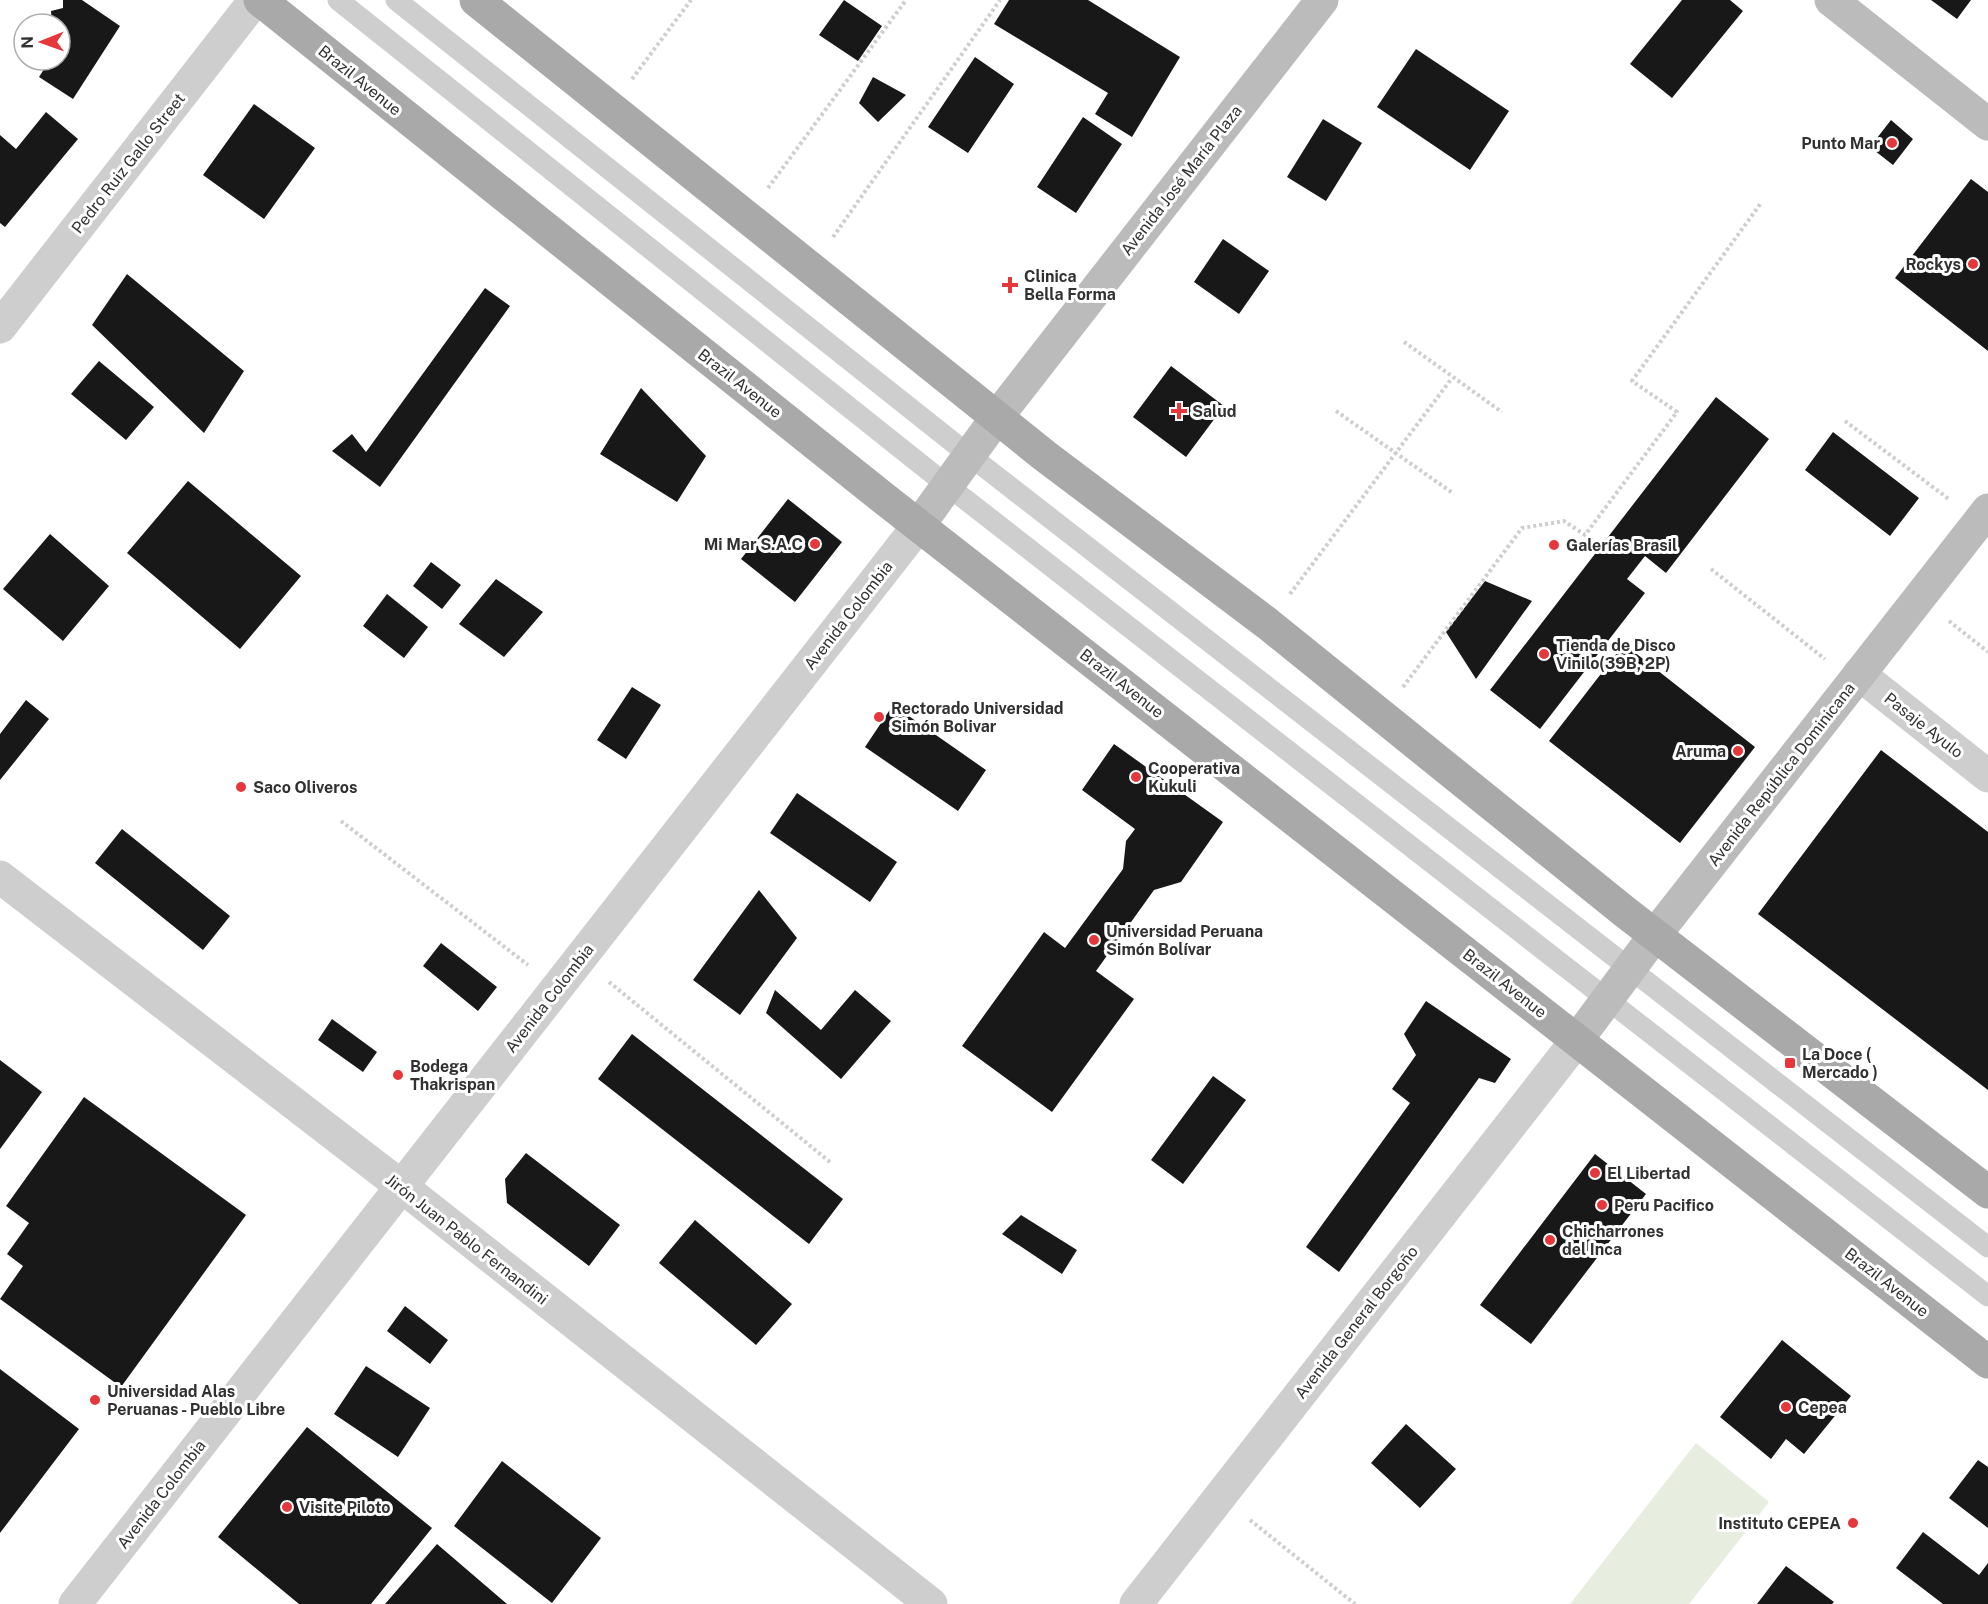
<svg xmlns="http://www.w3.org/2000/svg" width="1988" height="1604" font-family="'Public Sans',sans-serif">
<rect width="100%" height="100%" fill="#fff"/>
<!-- green -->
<path fill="#e7eee0" d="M1696 1443 1769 1502 1689 1604H1570Z"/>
<!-- building -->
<path fill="#181818" d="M63 0H82L120 26 73 99 39 77 48 63 46 60H60V24H52L51 11 63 8Z
M844 0 882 26 858 61 819 35Z
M1009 0H1088L1180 57 1132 137 1095 114 1108 93 994 24Z
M1682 0H1730L1743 11 1672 98 1630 64Z
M1931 0H1971L1957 19Z
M1416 49 1509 111 1470 170 1377 107Z
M975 57 1014 84 968 153 928 127Z
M873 77 906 95 878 122 859 103Z
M254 104 315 148 264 219 203 175Z
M46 112 78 139 5 227 0 223V135L16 149Z
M1083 117 1122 144 1076 213 1037 187Z
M1323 119 1362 143 1326 201 1287 177Z
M1891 120 1913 139 1893 165 1870 147Z
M1971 179 1988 192V351L1895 278Z
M1223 239 1269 271 1239 314 1194 282Z
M127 274 244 371 204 433 92 325Z
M485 288 510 306 380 487 332 451 352 434 366 452Z
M99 361 154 407 126 440 71 394Z
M1171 366 1224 406 1186 457 1133 417Z
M641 388 706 456 677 502 600 454Z
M1716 397 1769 439 1666 573 1645 556 1627 579 1645 593 1540 729 1490 690Z
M1833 432 1919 498 1890 536 1805 470Z
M188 481 301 576 240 649 127 553Z
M788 499 842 542 795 602 741 559Z
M50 534 109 586 63 641 3 589Z
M431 562 461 585 442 609 413 586Z
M496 579 543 612 504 657 459 624Z
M1485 581 1532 601 1476 679 1446 632Z
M387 594 428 627 404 658 363 626Z
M1624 644 1755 747 1680 843 1549 741Z
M632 687 661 705 626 759 597 740Z
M26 700 49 719 0 780V734Z
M893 705 986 770 958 811 865 747Z
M1114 744 1223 822 1181 882 1154 890 1096 971 1134 999 1052 1112 962 1046 1044 932 1065 948 1123 869 1126 841 1135 829 1082 790Z
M1881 750 1988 832V1090L1758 914Z
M797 793 897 862 870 902 770 833Z
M122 829 230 916 203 950 95 863Z
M759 890 797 938 740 1015 693 980Z
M441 943 497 987 478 1011 423 966Z
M775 990 821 1030 855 990 891 1021 841 1079 766 1013Z
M1426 1001 1511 1059 1495 1083 1479 1078 1339 1272 1306 1247 1410 1103 1392 1089 1416 1055 1404 1034Z
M332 1019 377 1052 363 1072 318 1040Z
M632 1034 843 1199 809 1244 598 1079Z
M0 1060 42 1092 0 1149Z
M1213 1076 1246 1100 1183 1184 1151 1160Z
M84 1097 246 1215 121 1387 0 1299 23 1266 7 1254 29 1223 6 1206Z
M526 1153 620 1225 589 1266 507 1203 505 1179Z
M1595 1154 1646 1194 1531 1344 1480 1305Z
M1021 1215 1077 1250 1062 1274 1002 1234Z
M695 1220 792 1304 756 1345 659 1263Z
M405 1306 448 1340 430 1364 387 1331Z
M1782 1340 1851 1396 1804 1454 1786 1439 1771 1459 1720 1417Z
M366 1366 430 1408 398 1457 334 1414Z
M0 1369 79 1429 0 1533Z
M1406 1424 1456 1469 1420 1508 1371 1463Z
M307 1427 432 1528 371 1604H299L218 1537Z
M1978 1460 1988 1467V1528L1949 1498Z
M502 1461 601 1538 552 1603 454 1526Z
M1923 1532 1979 1575 1988 1563V1604H1943L1896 1568Z
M437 1544 507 1604H385Z
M1786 1566 1834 1602 1832 1604H1757Z"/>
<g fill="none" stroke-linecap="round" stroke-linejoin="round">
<!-- path -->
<path stroke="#cecece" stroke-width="4" stroke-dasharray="3 3" stroke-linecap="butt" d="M632 79 691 0
M768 188 906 0
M833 237 1000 0
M1404 342 1502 412
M1336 411 1454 494
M1845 421 1950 500
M1711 569 1825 659
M1290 594 1452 378
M1949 621 1988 652
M1403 687 1522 528 1564 521 1585 535 1677 412 1632 381 1761 203
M341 821 528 965
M609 982 830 1162
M1250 1520 1355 1604"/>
<!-- lane -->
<path stroke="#cecece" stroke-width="21" d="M338 0 948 486 1988 1296
M396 0 969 455 1988 1247"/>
<!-- street -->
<path stroke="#cecece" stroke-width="33" d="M0 327 255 0
M1859 674 1988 776
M0 877 401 1186 931 1604
M75 1604 919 525
M1136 1604 1577 1040"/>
<!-- secondary -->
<path stroke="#bbb" stroke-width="33" d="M1831 0 1988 124
M919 525 997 417 1322 0
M1577 1040 1655 935 1988 510"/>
<!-- primary -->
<path stroke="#a9a9a9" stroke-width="33" d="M260 0 882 497 1988 1362
M476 0 1045 456 1268 624 1625 912 1988 1192"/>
</g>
<!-- markers -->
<g fill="#e5373c" stroke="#fff" stroke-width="2">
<circle cx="1892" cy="143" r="6"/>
<circle cx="1973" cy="264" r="6"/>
<path d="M1007 276h6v6h6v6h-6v6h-6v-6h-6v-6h6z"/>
<path d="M1176 402h6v6h6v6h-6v6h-6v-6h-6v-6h6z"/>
<circle cx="815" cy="544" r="6"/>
<circle cx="1554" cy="545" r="6"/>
<circle cx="1544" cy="654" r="6"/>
<circle cx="879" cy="717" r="6"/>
<circle cx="1738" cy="751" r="6"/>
<circle cx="1136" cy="777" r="6"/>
<circle cx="241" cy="787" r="6"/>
<circle cx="1094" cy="940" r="6"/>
<rect x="1784" y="1057" width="12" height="12" rx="3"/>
<circle cx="398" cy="1075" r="6"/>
<circle cx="1595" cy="1173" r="6"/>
<circle cx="1602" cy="1205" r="6"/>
<circle cx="1550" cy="1240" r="6"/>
<circle cx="95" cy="1400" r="6"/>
<circle cx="1786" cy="1407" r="6"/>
<circle cx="287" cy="1507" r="6"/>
<circle cx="1853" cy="1523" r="6"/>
</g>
<g text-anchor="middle" stroke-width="6" stroke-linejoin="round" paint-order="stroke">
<!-- street labels -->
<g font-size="16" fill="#313131" stroke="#fff">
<text transform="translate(360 80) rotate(39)" y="6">Brazil Avenue</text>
<text transform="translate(128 163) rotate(-52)" y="6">Pedro Ruiz Gallo Street</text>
<text transform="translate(1181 180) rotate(-52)" y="6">Avenida José María Plaza</text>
<text transform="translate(740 383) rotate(38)" y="6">Brazil Avenue</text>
<text transform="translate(848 615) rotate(-52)" y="6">Avenida Colombia</text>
<text transform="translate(1122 683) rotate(38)" y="6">Brazil Avenue</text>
<text transform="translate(1924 725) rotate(38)" y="6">Pasaje Ayulo</text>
<text transform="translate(1781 774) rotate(-52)" y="6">Avenida República Dominicana</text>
<text transform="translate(1505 983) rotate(38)" y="6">Brazil Avenue</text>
<text transform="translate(549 998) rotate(-52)" y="6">Avenida Colombia</text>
<text transform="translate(467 1239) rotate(38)" y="6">Jirón Juan Pablo Fernandini</text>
<text transform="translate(1887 1282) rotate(38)" y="6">Brazil Avenue</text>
<text transform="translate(1356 1322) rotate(-52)" y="6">Avenida General Borgoño</text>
<text transform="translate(161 1494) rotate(-52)" y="6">Avenida Colombia</text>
</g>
<!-- poi labels -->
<g font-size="16" font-weight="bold" fill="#313131" stroke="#fff" text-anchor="start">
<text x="1880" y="149" text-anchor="end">Punto Mar</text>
<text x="1961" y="270" text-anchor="end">Rockys</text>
<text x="1024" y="282">Clinica<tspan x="1024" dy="18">Bella Forma</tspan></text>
<text x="1192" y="417">Salud</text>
<text x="803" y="550" text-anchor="end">Mi Mar S.A.C</text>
<text x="1566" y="551">Galerías Brasil</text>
<text x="1556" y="651">Tienda de Disco<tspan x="1556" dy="18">Vinilo(39B, 2P)</tspan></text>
<text x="891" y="714">Rectorado Universidad<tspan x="891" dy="18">Simón Bolivar</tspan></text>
<text x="1726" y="757" text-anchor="end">Aruma</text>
<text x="1148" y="774">Cooperativa<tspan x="1148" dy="18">Kukuli</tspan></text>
<text x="253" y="793">Saco Oliveros</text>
<text x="1106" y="937">Universidad Peruana<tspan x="1106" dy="18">Simón Bolívar</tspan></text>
<text x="1802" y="1060">La Doce (<tspan x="1802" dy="18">Mercado )</tspan></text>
<text x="410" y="1072">Bodega<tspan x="410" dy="18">Thakrispan</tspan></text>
<text x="1607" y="1179">El Libertad</text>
<text x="1614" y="1211">Peru Pacifico</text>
<text x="1562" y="1237">Chicharrones<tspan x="1562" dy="18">del Inca</tspan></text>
<text x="107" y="1397">Universidad Alas<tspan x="107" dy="18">Peruanas - Pueblo Libre</tspan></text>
<text x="1798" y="1413">Cepea</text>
<text x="299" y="1513">Visite Piloto</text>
<text x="1841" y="1529" text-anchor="end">Instituto CEPEA</text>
</g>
</g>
<!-- north arrow -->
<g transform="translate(42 42) rotate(269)"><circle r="28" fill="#ffffff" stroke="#adadad" stroke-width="1.5"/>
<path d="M0-4.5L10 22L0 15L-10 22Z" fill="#e5373c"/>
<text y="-9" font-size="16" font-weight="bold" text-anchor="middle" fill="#313131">N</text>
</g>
</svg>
